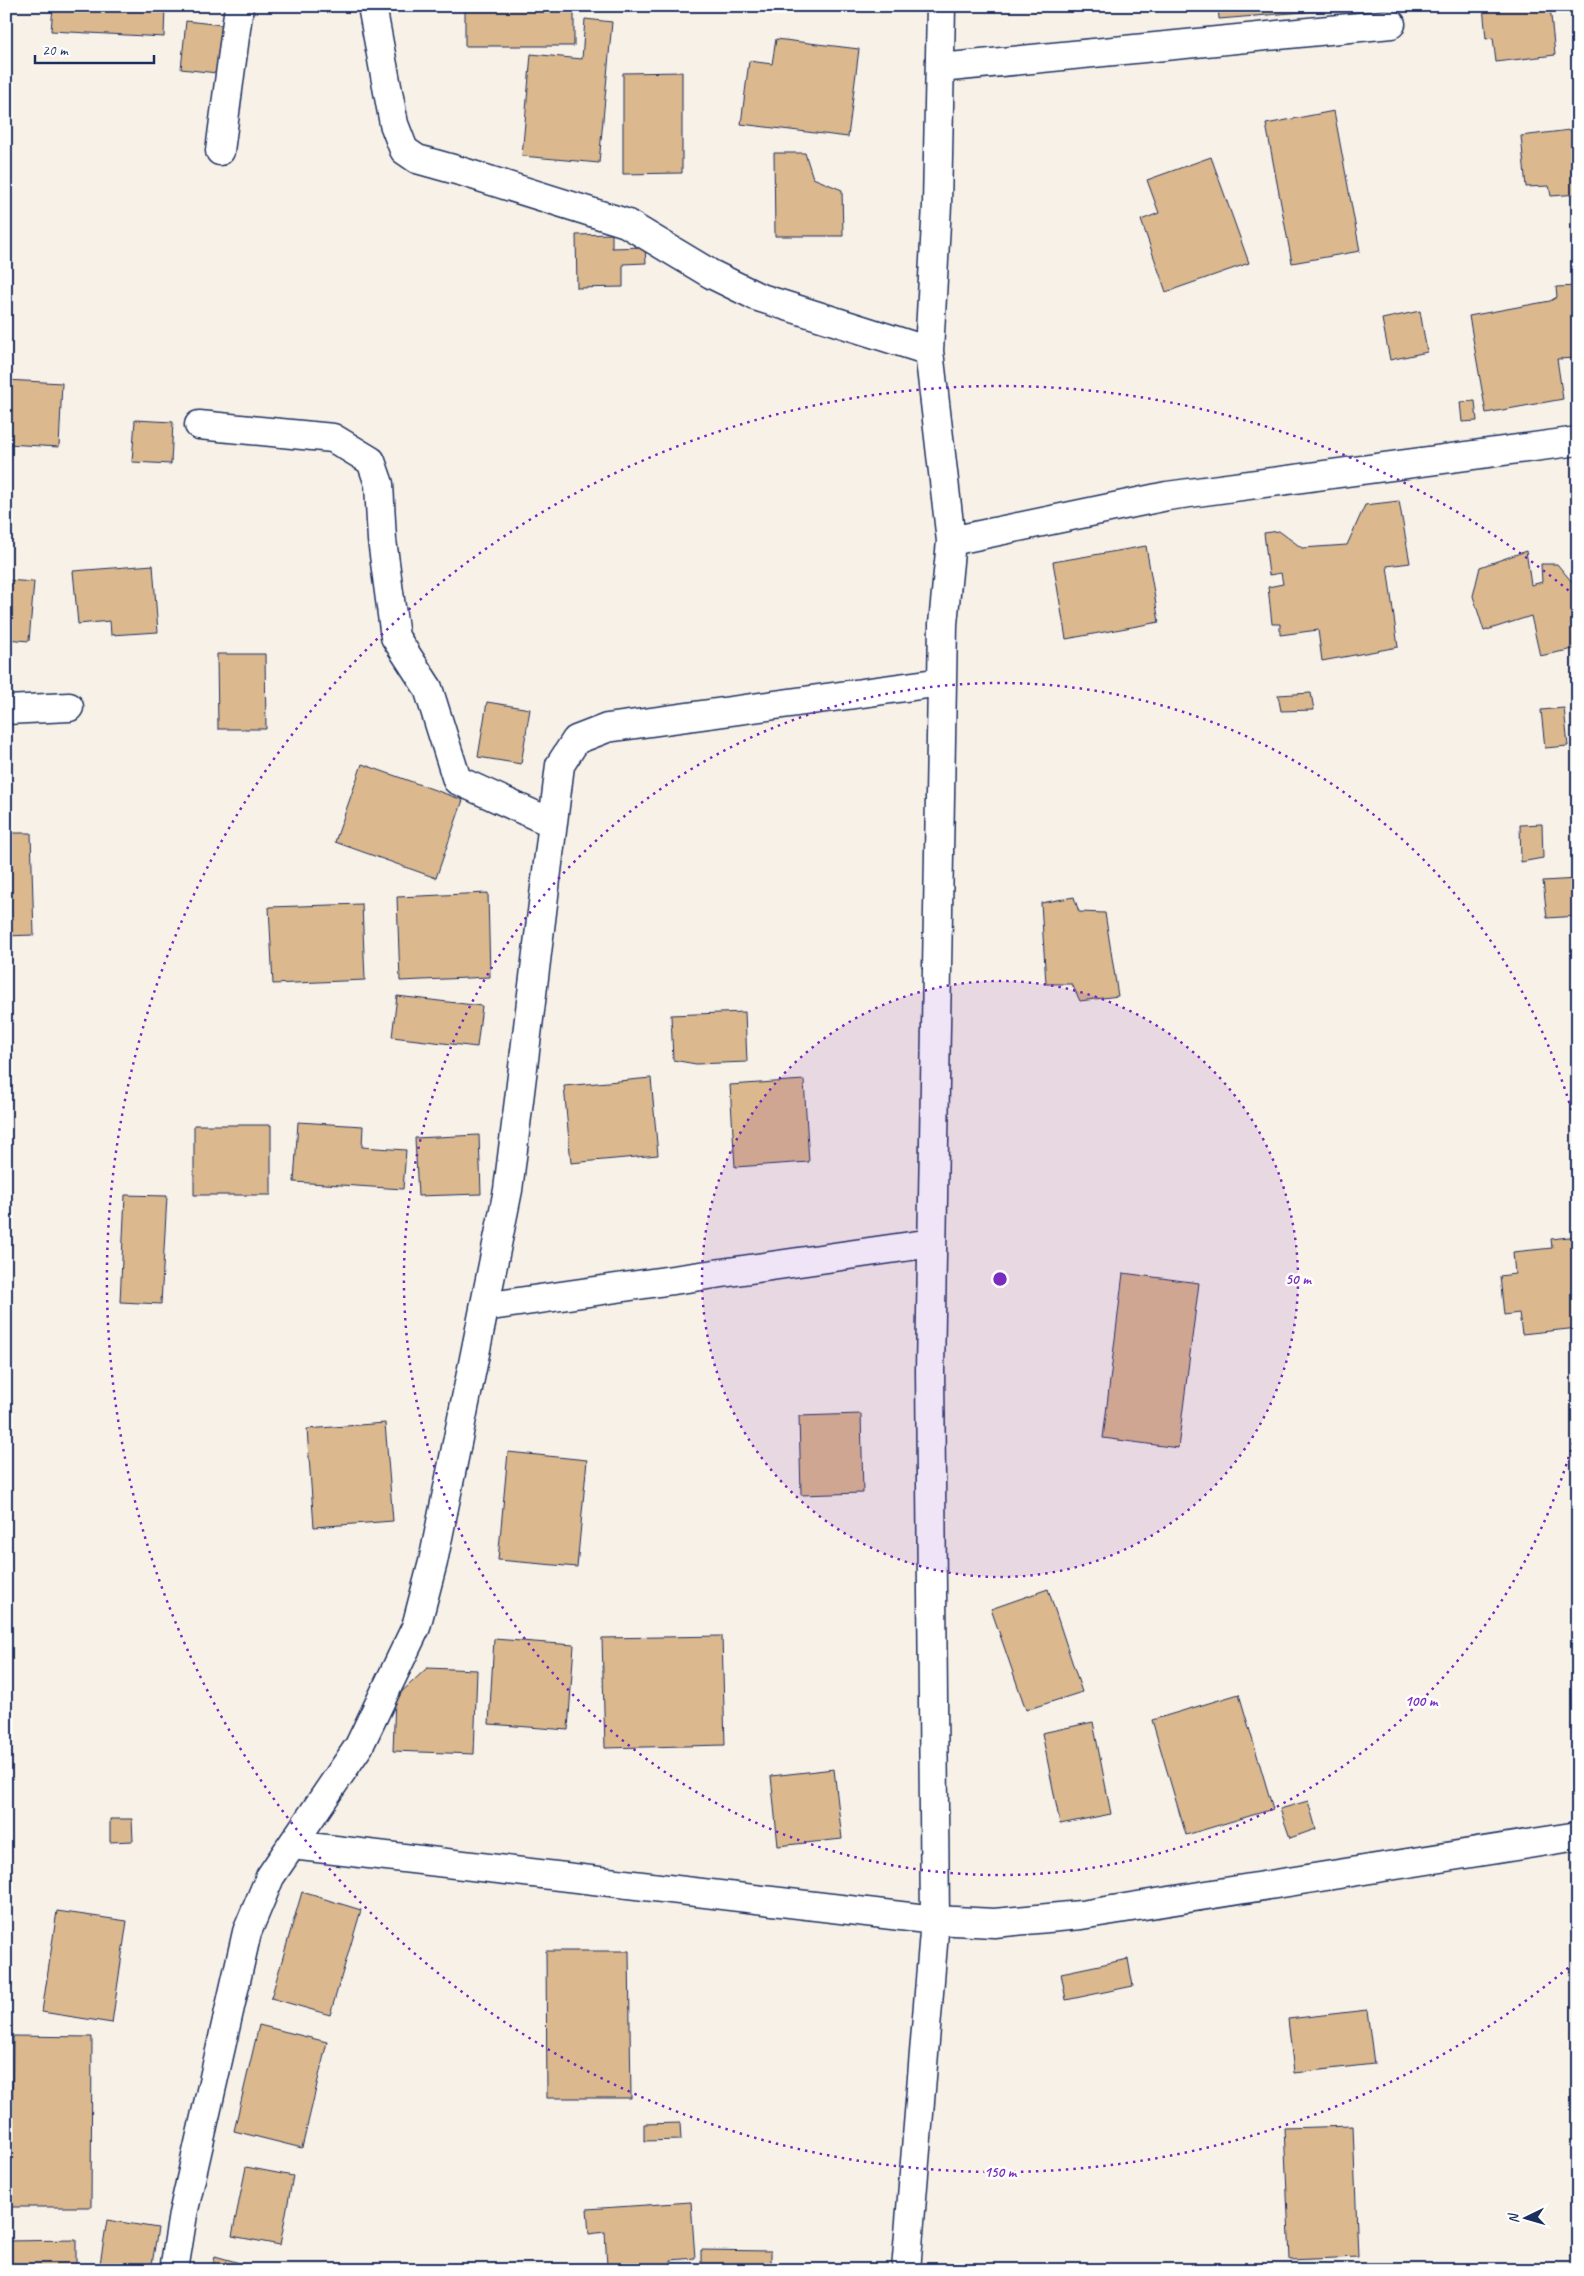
<svg xmlns="http://www.w3.org/2000/svg" width="1584" height="2276" font-family="Caveat,sans-serif">
<rect width="100%" height="100%" fill="#f8f1e8"/>
<filter id="ink" filterUnits="userSpaceOnUse"><feTurbulence type="fractalNoise" baseFrequency=".02" numOctaves="2"/><feDisplacementMap in="SourceGraphic" scale="10" xChannelSelector="R" yChannelSelector="G"/><feConvolveMatrix kernelMatrix="1 2 1 2 8 2 1 2 1" color-interpolation-filters="sRGB"/></filter>
<g filter="url(#ink)">
<!-- building -->
<path fill="#dbb88d" stroke="#1b2f5e" d="M53 6H165L164 37 51 31Z
M465 6H574V46H465Z
M1218 6H1353V8L1219 19Z
M1483 6H1550L1555 55 1496 62 1493 38 1486 39Z
M1574 6H1578V36Z
M585 19 612 22 599 163 522 156 531 54 582 59Z
M186 21 222 25 217 73 181 69Z
M776 39 859 49 848 137 741 124 749 61 772 64Z
M682 72V173L623 174V73Z
M1334 111 1360 251 1292 263 1266 124Z
M1578 129V194L1551 196 1549 186 1526 187 1521 136Z
M774 153H805L813 178 842 190 843 236H775Z
M1211 157 1249 263 1166 292 1141 220 1159 213 1147 180Z
M612 234V248L645 247 646 263 623 264V287L577 288 576 235Z
M1578 286V358L1557 359 1563 399 1486 413 1469 316 1550 301 1557 297 1556 287Z
M1420 311 1427 352 1390 360 1382 319Z
M6 380 62 383 59 447 6 444Z
M1475 401 1477 421 1462 422 1460 402Z
M135 420 173 422 171 464 132 462Z
M1399 501 1410 563 1387 566 1398 647 1322 661 1318 630 1280 635V624H1272L1268 587 1283 584 1281 573 1269 575 1264 533 1279 531 1302 548 1347 545 1365 505Z
M1146 546 1159 622 1066 639 1053 562Z
M1526 551 1531 585 1542 582 1541 564H1557L1572 582 1578 581V648L1540 656 1531 616 1484 631 1473 596 1480 567Z
M153 565 158 632 111 635 110 621 78 624 73 571Z
M6 580 34 582 29 641 6 639Z
M217 654H265L266 729H218Z
M1311 693 1314 710 1281 711 1278 695Z
M487 702 530 709 521 764 478 757Z
M1564 708 1568 746 1545 748 1541 710Z
M362 764 463 800 436 878 335 842Z
M1542 824 1543 858 1521 862 1520 825Z
M6 833H31L34 935 6 936Z
M1578 879V916L1547 918 1543 881Z
M488 893 490 977 400 981 397 897Z
M1074 897 1079 912 1105 913 1118 996 1080 1001 1072 984H1046L1041 903Z
M362 904 365 980 273 984 269 907Z
M397 996 482 1006 477 1047 392 1037Z
M745 1012 747 1062 696 1064 673 1060 671 1015Z
M651 1078 658 1155 571 1163 564 1086Z
M804 1080 809 1162 735 1167 730 1085Z
M298 1122 363 1126 362 1147 406 1150 403 1189 294 1182Z
M194 1125H271V1195H194Z
M479 1135 481 1194 418 1196 415 1138Z
M125 1195 167 1196 161 1304 120 1302Z
M1578 1236V1328L1522 1334 1519 1313 1504 1315 1500 1276 1515 1274 1513 1252 1552 1248 1551 1239Z
M1123 1273 1199 1283 1178 1448 1103 1438Z
M861 1414 863 1493 801 1495 799 1416Z
M385 1423 393 1521 314 1527 307 1429Z
M508 1452 587 1460 577 1567 498 1560Z
M1048 1589 1082 1692 1026 1710 991 1609Z
M722 1636 725 1745 605 1748 602 1638Z
M494 1639 574 1645 568 1730 489 1724Z
M427 1668 477 1670 474 1754 393 1751 395 1698Z
M1239 1694 1273 1809 1186 1835 1152 1720Z
M1093 1722 1111 1814 1060 1824 1042 1733Z
M834 1769 842 1839 778 1846 771 1776Z
M1308 1801 1316 1829 1290 1838 1280 1809Z
M110 1819H132L133 1841 110 1842Z
M302 1892 361 1910 330 2015 271 1998Z
M57 1911 127 1921 112 2023 42 2012Z
M546 1951H629L631 2098H547Z
M1128 1959 1133 1986 1066 2000 1061 1973Z
M1367 2010 1374 2064 1294 2073 1288 2019Z
M259 2025 327 2042 302 2148 234 2131Z
M13 2036 92 2037 91 2207H11Z
M680 2123 681 2140 644 2141V2124Z
M1353 2126 1358 2257 1290 2260 1284 2128Z
M246 2167 293 2176 280 2245 232 2236Z
M691 2202 695 2258 671 2260 672 2270H627V2264L607 2266 605 2232 589 2234 587 2209Z
M107 2220 158 2228 151 2270H99Z
M76 2240V2270H6V2241Z
M701 2250 771 2251V2270H701Z
M215 2256 265 2270H212Z"/>
<g fill="none" stroke-linecap="round" stroke-linejoin="round">
<!-- street casing -->
<g stroke="#1b2f5e" stroke-width="31">
<path id="street" d="M372 6 394 124 404 150 417 159 460 171 626 223 711 274 758 297 929 351
M941 6 937 205 929 351 951 541 943 624 930 1371 935 1920 994 1923 1081 1915 1578 1836
M940 68 1391 24
M220 151 239 6
M199 425 333 438 371 461 379 484 382 540 395 637 428 688 457 780 552 823
M951 541 1167 496 1578 441
M6 710 69 707
M484 1307 932 1243
M292 1845 935 1920 906 2270
M174 2270 183 2214 247 1932 270 1877 359 1746 416 1627 433 1562 508 1190 560 765 576 740 607 728 942 682"/>
</g>
<!-- street -->
<use href="#street" stroke="#fff" stroke-width="28"/>
</g>
</g>
<!-- distance rings -->
<circle cx="1000" cy="1279" r="298" fill="#7b2cbf" fill-opacity=".12"/>
<g fill="none" stroke="#7b2cbf" stroke-width="2.5" stroke-dasharray="2.5 5">
<circle cx="1000" cy="1279" r="298"/>
<path d="M1577 1428A596 596 0 1 1 1577 1130"/>
<path d="M1574 1963A893 893 0 1 1 1574 595"/>
</g>
<circle cx="1000" cy="1279" r="8" fill="#7b2cbf" stroke="#fff" stroke-width="2.5"/>
<g font-size="15" text-anchor="middle" font-weight="bold" fill="#7b2cbf" stroke="#fff" stroke-width="5" stroke-linejoin="round" paint-order="stroke">
<text x="1298" y="1284">50 m</text>
<text x="1421" y="1706">100 m</text>
<text x="1000" y="2177">150 m</text>
</g>
<!-- margin -->
<rect width="1584" height="2276" fill="none" stroke="#fff" stroke-width="25"/>
<rect x="12" y="12" width="1559" height="2251" fill="none" stroke="#1b2f5e" stroke-width="2" filter="url(#ink)"/>
<!-- north arrow -->
<g transform="translate(1526 2218) rotate(265)" stroke="#ffffff" stroke-width="4" paint-order="stroke">
<path d="M0-4L9 19L0 12L-9 19Z" fill="#1b2f5e"/>
<text y="-8" font-size="14" font-weight="bold" text-anchor="middle" fill="#1b2f5e">N</text>
</g>
<!-- scale -->
<path d="M35 55v8h119v-8" fill="none" stroke="#1b2f5e" stroke-width="2.5"/>
<text x="42" y="55" font-size="15" fill="#1b2f5e" stroke="#ffffff" stroke-width="4" paint-order="stroke">20 m</text>
</svg>
